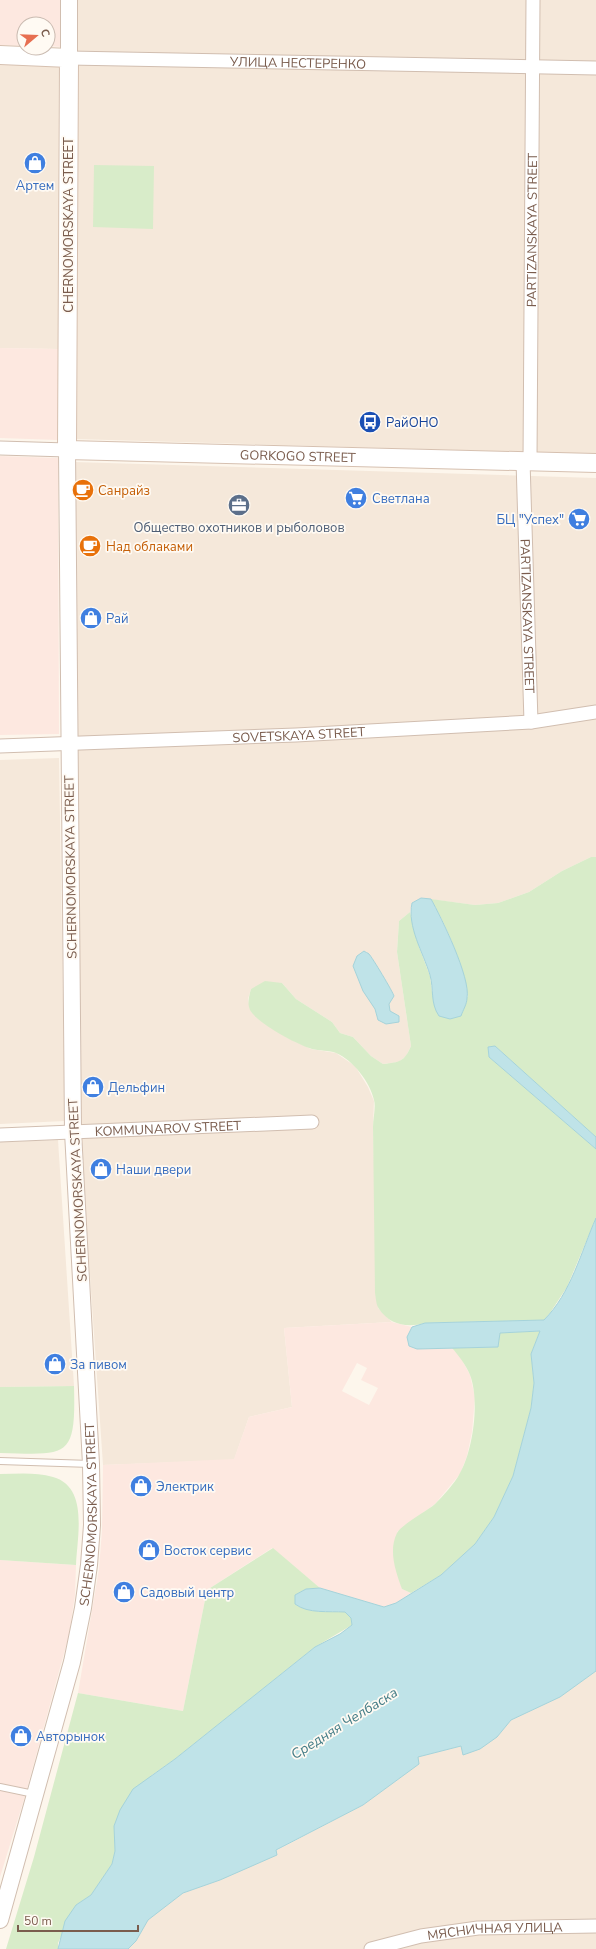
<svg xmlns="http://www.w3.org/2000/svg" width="596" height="1949" font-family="'Nunito Sans',sans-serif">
<rect width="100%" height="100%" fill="#fdf6ec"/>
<!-- residential -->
<path fill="#f5e8da" d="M78 0H596V454L74 439Z
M0 60 59 63 58 349 0 348Z
M74 462 596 478V857H591L562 871 529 892 498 903 475 905 421 898 412 903 410 912 399 921 398 936 397 952 411 1046 406 1056 399 1062 383 1064 371 1056 353 1037 340 1033 332 1022 296 999 282 983 251 989 248 999 250 1009 270 1027 288 1038 311 1049 336 1053 355 1066 368 1087 374 1101 373 1127 378 1308 392 1322 284 1328 292 1407 249 1417 234 1460 103 1465 81 1145Z
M59 758 65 1121 0 1124V760Z
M58 1140 74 1386 0 1387V1142Z
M596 1671V1949H128L136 1941 148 1920 183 1893 220 1880 363 1805 419 1764 418 1757 497 1737 511 1720 560 1697Z"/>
<!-- commercial -->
<path fill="#fde8e0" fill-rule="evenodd" d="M0 0H62L61 47 48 46V24H24V46L0 45Z
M0 348 58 349V440L0 438Z
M0 456 58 458 59 734 0 735Z
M392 1322 412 1327 407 1337 417 1349 452 1348 460 1356 470 1375 475 1397 472 1432 467 1456 460 1474 435 1504 397 1532 402 1589 411 1593 396 1603 384 1607 320 1588 272 1548 207 1590 183 1711 78 1693 99 1569 102 1530 103 1465 234 1459 249 1417 292 1407 284 1328ZM357 1363 367 1368 361 1380 378 1388 369 1405 342 1391Z
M0 1560 76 1565 75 1595 69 1635 25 1796 0 1877Z"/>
<!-- green -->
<path fill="#d8ecc9" d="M94 165 154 166 153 229 93 227Z
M591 857H596V1137L495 1046 488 1047 489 1057 596 1149V1218L567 1287 550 1313 544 1320 425 1323C407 1328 390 1325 379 1309 376 1305 376 1298 375 1293L373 1127C373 1119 376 1107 374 1100 370 1082 353 1060 336 1053 329 1050 319 1051 312 1049 296 1044 258 1024 250 1010 247 1003 249 996 251 989L265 981 282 983 296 999 332 1022 340 1033 353 1037 371 1056 383 1064C400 1062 404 1062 411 1046L397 952 399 921 410 912 419 947 430 976 432 992 468 997C462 962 448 929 431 899L475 905 498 903 529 892 562 871Z
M540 1331 531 1354 534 1383 531 1408 513 1476 494 1517 475 1544 441 1575 411 1593 402 1589C396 1572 388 1551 397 1533 401 1525 427 1511 435 1504 443 1496 455 1483 460 1473 473 1450 480 1401 470 1375 466 1365 459 1356 452 1348L497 1347 500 1333Z
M74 1386C76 1459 68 1455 0 1453V1387Z
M0 1474C17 1474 36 1472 53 1477 89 1487 77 1537 76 1565L0 1560Z
M273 1548 320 1588 306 1589 295 1595V1604C308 1614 329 1611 345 1612L351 1618 352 1625 315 1647 175 1759 152 1775 114 1826 115 1851 112 1864 91 1895 76 1905 58 1943V1949H6L34 1857 78 1693 183 1711 207 1590Z"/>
<!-- water -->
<path fill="#bfe3e8" stroke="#a5d3da" d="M421 898 431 899C441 917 471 978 467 998 467 1004 463 1010 461 1016L450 1019 439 1016C430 1003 434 989 430 975 423 952 407 927 412 903Z
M364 951C365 952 368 953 369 954 372 957 393 992 394 996L389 1004 390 1011 399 1016V1022L386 1024 378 1020 375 1009 363 991 353 966 357 956Z
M495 1046 596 1137V1149L489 1057 488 1047Z
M596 1218V1671L560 1697 511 1720 497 1737 480 1749 463 1755 461 1746 418 1757 419 1764 363 1805 276 1850 277 1855 220 1880 183 1893 148 1920 136 1941 128 1949H58L65 1921 76 1905 91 1895 112 1864 115 1851 114 1826 120 1810 133 1789 175 1759 315 1647 340 1634 352 1625 351 1618 345 1612C329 1611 308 1614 295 1604V1595L306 1589 320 1588 384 1607 396 1603 441 1575 475 1544 494 1517 513 1476 531 1408 534 1383 531 1354 540 1331 500 1333 498 1347 417 1349 409 1346 407 1337 412 1327 425 1323 544 1320C571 1293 581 1252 596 1218Z"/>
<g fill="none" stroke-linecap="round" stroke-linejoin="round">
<!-- service casing -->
<g stroke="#d1beb0" stroke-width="8">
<path id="service" d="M0 1461 91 1464
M0 1787 34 1794"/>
</g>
<!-- minor casing -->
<g stroke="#d1beb0" stroke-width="15">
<g id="minor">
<path id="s1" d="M69 58 596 68"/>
<path d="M0 448 67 450"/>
<path id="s2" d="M523 461 531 722"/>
<path id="s3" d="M530 461 533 0"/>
<path id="s4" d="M0 746 296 735 531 722 596 712"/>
<path id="s5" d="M0 1135 312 1122"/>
<path id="s6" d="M371 1949 421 1936 478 1928 596 1926"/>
</g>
</g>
<!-- tertiary casing -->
<g stroke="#d1beb0" stroke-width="18">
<g id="tertiary">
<path d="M69 58V0"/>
<path id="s7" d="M0 1920 72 1662 83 1608 89 1565 92 1525 91 1464 73 1132 67 450"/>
</g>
</g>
<!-- secondary casing -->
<g stroke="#d6c0b0" stroke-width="20">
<g id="secondary">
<path id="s8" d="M0 55 69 58 67 450 596 463"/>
</g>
</g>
<!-- service -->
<use href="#service" stroke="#fff" stroke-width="6"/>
<!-- minor -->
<use href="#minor" stroke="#fff" stroke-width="13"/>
<!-- tertiary -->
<use href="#tertiary" stroke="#fff" stroke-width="16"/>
<!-- secondary -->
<use href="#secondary" stroke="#fff" stroke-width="18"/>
</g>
<!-- icons -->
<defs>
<g id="shop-disc" transform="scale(1.15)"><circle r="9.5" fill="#3f7fe0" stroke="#fffaf3"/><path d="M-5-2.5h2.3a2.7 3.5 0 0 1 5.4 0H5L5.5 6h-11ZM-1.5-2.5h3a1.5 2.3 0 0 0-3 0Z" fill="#fff"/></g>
<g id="bus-disc" transform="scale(1.15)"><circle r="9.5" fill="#1a4fb4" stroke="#fffaf3"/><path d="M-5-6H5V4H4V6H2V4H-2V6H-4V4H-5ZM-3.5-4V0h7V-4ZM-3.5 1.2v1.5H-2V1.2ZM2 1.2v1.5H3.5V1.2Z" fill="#fff"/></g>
<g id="cafe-disc" transform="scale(1.15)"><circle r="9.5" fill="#e8710a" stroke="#fffaf3"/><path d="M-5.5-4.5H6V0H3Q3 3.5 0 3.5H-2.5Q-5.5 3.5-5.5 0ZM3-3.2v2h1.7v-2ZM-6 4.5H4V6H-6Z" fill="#fff"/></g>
<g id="supermarket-disc" transform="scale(1.15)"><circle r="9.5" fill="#3f7fe0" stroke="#fffaf3"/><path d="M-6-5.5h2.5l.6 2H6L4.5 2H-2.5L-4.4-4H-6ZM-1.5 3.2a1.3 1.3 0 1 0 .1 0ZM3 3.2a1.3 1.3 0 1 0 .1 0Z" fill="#fff"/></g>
<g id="office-disc" transform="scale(1.15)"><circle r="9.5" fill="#5c6f8a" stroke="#fffaf3"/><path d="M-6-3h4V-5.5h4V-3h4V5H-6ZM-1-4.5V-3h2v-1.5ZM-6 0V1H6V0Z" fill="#fff"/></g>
</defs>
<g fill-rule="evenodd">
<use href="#shop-disc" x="35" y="163"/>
<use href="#bus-disc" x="370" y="422"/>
<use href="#cafe-disc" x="83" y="490"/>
<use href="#supermarket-disc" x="356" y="498"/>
<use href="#office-disc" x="239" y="505"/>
<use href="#supermarket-disc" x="579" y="519"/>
<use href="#cafe-disc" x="90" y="546"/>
<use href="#shop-disc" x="91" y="618"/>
<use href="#shop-disc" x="93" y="1087"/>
<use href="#shop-disc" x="101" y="1169"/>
<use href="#shop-disc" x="55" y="1364"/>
<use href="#shop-disc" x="141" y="1486"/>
<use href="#shop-disc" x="149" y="1550"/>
<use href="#shop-disc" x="124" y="1592"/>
<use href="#shop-disc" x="21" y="1736"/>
</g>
<g text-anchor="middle" stroke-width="3.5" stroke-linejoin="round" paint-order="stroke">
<!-- street labels -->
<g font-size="13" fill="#7a5c4d" stroke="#fffaf3">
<text dy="5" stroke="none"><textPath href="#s1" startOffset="229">УЛИЦА НЕСТЕРЕНКО</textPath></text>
<text transform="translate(68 225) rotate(-90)" y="5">CHERNOMORSKAYA STREET</text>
<text dy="5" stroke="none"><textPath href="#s3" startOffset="231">PARTIZANSKAYA STREET</textPath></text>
<text dy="5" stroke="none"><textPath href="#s8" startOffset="692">GORKOGO STREET</textPath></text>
<text dy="5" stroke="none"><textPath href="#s2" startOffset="155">PARTIZANSKAYA STREET</textPath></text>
<text dy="5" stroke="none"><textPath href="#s4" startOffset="299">SOVETSKAYA STREET</textPath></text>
<text transform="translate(70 867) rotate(-91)" y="5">SСHERNOMORSKAYA STREET</text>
<text dy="5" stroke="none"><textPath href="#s5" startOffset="168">KOMMUNAROV STREET</textPath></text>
<text transform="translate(77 1190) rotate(-93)" y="5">SСHERNOMORSKAYA STREET</text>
<text dy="5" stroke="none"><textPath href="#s7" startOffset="417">SСHERNOMORSKAYA STREET</textPath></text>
<text dy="5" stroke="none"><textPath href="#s6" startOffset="126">МЯСНИЧНАЯ УЛИЦА</textPath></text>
</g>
<!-- shop labels -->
<g font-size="13" fill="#366cbe" stroke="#fffaf3" text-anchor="start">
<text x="35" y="190" text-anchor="middle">Артем</text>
<text x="372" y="503">Светлана</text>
<text x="564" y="524" text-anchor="end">БЦ "Успех"</text>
<text x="106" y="623">Рай</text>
<text x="108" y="1092">Дельфин</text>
<text x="116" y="1174">Наши двери</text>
<text x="70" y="1369">За пивом</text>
<text x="156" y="1491">Электрик</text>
<text x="164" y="1555">Восток сервис</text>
<text x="140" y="1597">Садовый центр</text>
<text x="36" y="1741">Авторынок</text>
</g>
<!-- transit labels -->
<g font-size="13" fill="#164399" stroke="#fffaf3" text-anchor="start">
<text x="386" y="427">РайОНО</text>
</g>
<!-- food labels -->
<g font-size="13" fill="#c56008" stroke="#fffaf3" text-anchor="start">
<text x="98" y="495">Санрайз</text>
<text x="106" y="551">Над облаками</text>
</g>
<!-- service labels -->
<g font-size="13" fill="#4e5e75" stroke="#fffaf3">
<text x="239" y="532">Общество охотников и рыболовов</text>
</g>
<!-- water labels -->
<g font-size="14" font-style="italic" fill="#437c86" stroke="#fffaf3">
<text transform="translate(344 1723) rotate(-32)" y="5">Средняя Челбаска</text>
</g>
</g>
<!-- north arrow -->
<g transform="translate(36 36) rotate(71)"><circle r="19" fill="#fffaf3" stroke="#cabbb1"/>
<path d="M0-3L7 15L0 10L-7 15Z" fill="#e76f51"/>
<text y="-6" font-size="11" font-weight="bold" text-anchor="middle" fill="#7a5c4d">С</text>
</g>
<!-- scale -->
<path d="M18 1925v6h120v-6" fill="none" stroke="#7a5c4d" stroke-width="2"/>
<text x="24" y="1925" font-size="12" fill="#7a5c4d" stroke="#fffaf3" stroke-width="3" paint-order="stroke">50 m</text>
</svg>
